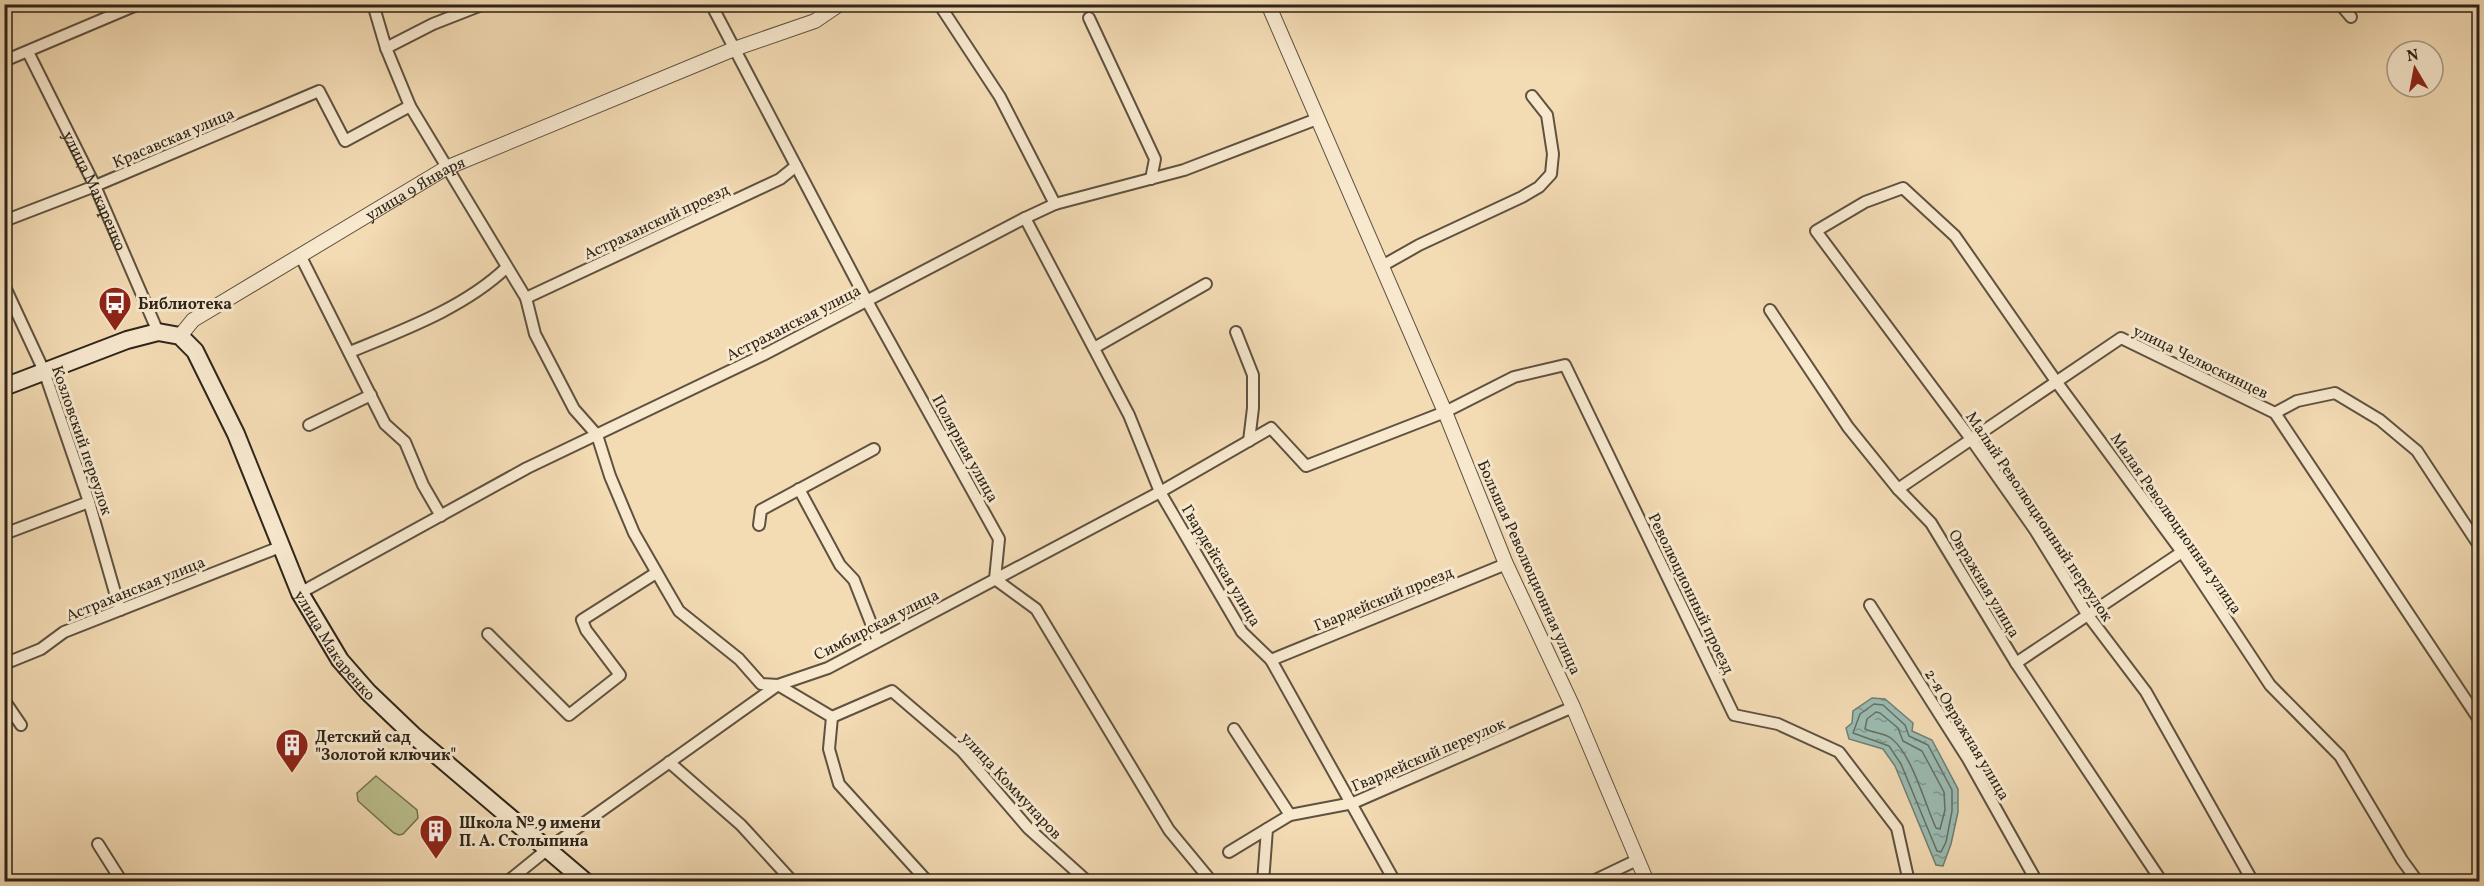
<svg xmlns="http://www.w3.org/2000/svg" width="2484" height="886" font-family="Vollkorn,serif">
<defs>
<pattern id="water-ripples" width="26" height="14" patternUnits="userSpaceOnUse" patternTransform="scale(1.5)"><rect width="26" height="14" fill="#9bbbb1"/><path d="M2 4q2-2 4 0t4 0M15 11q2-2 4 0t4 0" fill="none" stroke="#7f988f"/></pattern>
</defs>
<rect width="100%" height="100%" fill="#f3dbb4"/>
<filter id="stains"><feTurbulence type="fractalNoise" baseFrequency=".00333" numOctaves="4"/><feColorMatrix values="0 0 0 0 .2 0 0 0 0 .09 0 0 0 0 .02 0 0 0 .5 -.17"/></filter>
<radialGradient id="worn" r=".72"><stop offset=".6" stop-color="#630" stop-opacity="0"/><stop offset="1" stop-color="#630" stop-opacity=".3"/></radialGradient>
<!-- green -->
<path fill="#bbc08d" stroke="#747254" stroke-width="1.5" d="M376 776 417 810 418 818 403 834 399 835 394 833 358 801 357 793Z"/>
<!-- water -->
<path fill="url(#water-ripples)" stroke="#6f7f75" stroke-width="1.5" d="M1872 698 1885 699 1913 723 1912 731 1932 740 1958 789V812L1951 844 1943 866 1936 865 1895 766 1883 749 1849 739 1846 728 1852 723 1853 711Z"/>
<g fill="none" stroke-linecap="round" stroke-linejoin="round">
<!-- shore -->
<path stroke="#647066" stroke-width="1.5" d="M1874 704 1883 705 1905 725 1909 736 1928 745 1952 790V811L1946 842 1941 852 1937 851 1901 764 1889 746 1853 733 1860 714Z
M1876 712 1880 713 1898 728 1903 741 1922 751 1944 792 1945 810 1940 829 1936 828C1925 804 1912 755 1892 739 1885 733 1873 733 1865 729L1867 719Z"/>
<!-- minor casing -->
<g stroke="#5f5240" stroke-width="14">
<g id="minor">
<path d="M373 4 386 48 410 106 526 298 535 334 574 409 597 435 610 476 634 533 665 587 679 611 739 659 761 684 778 685 832 717 829 749 839 784 928 882"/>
<path d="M711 4 867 301 999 539 995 579 1036 609 1169 830 1212 882"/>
<path d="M939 4 1000 97 1055 204"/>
<path d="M2340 4 2351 17"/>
<path d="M1089 18 1155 159 1151 179"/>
<path d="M386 48 433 24 484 4"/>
<path id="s1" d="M28 52 95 186 158 332"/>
<path d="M4 61 139 4"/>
<path d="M1025 218 1129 415 1160 492 1242 632 1271 660 1395 882"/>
<path d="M4 221 95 186 319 91 345 141 410 106"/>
<path d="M300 255 385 424 405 442 423 485 441 516"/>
<path d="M1382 266 1419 245 1522 197 1539 187 1551 174 1553 154 1547 115 1532 96"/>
<path d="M4 285 44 371 89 502 120 610"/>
<path d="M526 298 780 179 796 166"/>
<path d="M1770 310 1848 427 1898 489 1931 523 2016 663 2162 882"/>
<path d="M1236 332 1253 375V408L1249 441"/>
<path d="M1094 348 1206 284"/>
<path d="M350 352C403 330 464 308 506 268"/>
<path d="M2275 413 2297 401 2335 393 2380 420 2417 451 2480 547"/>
<path d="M309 425 371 395"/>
<path d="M799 489 840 565 854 580 878 641"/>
<path d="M1898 489 2121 338 2275 413 2480 721"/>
<path d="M759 525 761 510 874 449"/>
<path d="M4 534 89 502"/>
<path d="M300 593 527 468 763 355 1025 218 1055 204 1184 170 1317 119"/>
<path d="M1870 605 1968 759 2037 882"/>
<path d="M488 634 569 715 620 675 586 630 582 620 656 573"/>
<path d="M1271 660 1506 564"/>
<path d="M2016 663 2182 552"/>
<path d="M4 664 41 649 64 632 280 547"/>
<path d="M4 700 21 725"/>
<path d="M832 717 892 691 962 751 1028 828 1088 882"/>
<path d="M1234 729 1290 815"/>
<path d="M669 762 741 825 793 882"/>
<path d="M98 844 122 882"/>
<path d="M1229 852 1290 815 1353 803 1573 707"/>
<path d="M507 882 549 848 778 685 828 668 1160 492 1271 428 1306 466 1445 412 1514 377 1565 365 1734 715 1778 724 1839 752 1897 828 1909 882"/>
<path d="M1263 882 1267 829"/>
<path d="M1591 882 1637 860"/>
<path d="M2253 882 2146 692 2087 614 2035 530 1971 439 1816 231 1865 202 1903 188 1955 236 2058 384 2182 552 2270 685 2340 756 2402 860 2418 882"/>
</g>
</g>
<!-- tertiary casing -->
<g stroke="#5f5240" stroke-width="16">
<g id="tertiary">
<path d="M1268 4 1445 412 1506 564 1573 707 1647 882"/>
<path id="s2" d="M180 336 193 320 446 168 734 49 815 21 840 4"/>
</g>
</g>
<!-- secondary casing -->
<g stroke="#2e251a" stroke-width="20">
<g id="secondary">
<path id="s3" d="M4 387 127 340 158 332 180 336 195 351 236 434 300 593 340 660 368 692 413 735 586 882"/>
</g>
</g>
<!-- minor -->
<use href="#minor" stroke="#f7e8ce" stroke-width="10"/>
<!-- tertiary -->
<use href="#tertiary" stroke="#f7e8ce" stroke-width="14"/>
<!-- secondary -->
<use href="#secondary" stroke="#f7e8ce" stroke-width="16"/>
</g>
<!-- icons -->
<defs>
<g id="bus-pin" transform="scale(1.725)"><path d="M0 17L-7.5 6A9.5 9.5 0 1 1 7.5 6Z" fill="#8f2418" stroke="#f7e8ce"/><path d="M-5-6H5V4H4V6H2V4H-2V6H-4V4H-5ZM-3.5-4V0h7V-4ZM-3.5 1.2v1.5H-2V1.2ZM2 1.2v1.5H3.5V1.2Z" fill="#fff"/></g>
<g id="building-pin" transform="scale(1.725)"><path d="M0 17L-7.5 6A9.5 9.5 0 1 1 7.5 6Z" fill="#8f2418" stroke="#f7e8ce"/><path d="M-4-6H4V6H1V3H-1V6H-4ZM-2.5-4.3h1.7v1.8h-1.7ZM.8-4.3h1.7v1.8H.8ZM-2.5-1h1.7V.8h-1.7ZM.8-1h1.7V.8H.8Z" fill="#fff"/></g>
</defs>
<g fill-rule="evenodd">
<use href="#bus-pin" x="115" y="303"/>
<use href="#building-pin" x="292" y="745"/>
<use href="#building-pin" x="436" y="831"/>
</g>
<g text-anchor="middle" stroke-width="6" stroke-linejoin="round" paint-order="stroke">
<!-- street labels -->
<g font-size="16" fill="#2e251a" stroke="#f7e8ce">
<text transform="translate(173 137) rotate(-23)" y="6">Красавская улица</text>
<text dy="6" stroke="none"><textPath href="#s2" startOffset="279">улица 9 Января</textPath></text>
<text dy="6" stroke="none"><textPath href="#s1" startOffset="154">улица Макаренко</textPath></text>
<text transform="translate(656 221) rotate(-25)" y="6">Астраханский проезд</text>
<text transform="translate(793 322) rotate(-27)" y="6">Астраханская улица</text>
<text transform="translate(2201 361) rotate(26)" y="6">улица Челюскинцев</text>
<text transform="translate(83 440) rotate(71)" y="6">Козловский переулок</text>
<text transform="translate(966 448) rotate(61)" y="6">Полярная улица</text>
<text transform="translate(2040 516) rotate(56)" y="6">Малый Революционный переулок</text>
<text transform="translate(2177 523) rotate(55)" y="6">Малая Революционная улица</text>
<text transform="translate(1222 565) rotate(59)" y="6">Гвардейская улица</text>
<text transform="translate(1530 567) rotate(66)" y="6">Большая Революционная улица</text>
<text transform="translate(1985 583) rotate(59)" y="6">Овражная улица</text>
<text transform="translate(135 588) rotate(-22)" y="6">Астраханская улица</text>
<text transform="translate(1692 593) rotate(64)" y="6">Революционный проезд</text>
<text transform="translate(1383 598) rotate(-22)" y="6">Гвардейский проезд</text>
<text transform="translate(876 624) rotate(-27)" y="6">Симбирская улица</text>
<text dy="6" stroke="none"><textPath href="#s3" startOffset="534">улица Макаренко</textPath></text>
<text transform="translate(1968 734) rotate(59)" y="6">2-я Овражная улица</text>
<text transform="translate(1428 754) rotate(-23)" y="6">Гвардейский переулок</text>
<text transform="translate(1012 785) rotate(47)" y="6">улица Коммунаров</text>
</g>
<!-- poi labels -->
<g font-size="16" font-weight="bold" fill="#2e251a" stroke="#f7e8ce" text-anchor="start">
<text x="138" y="309">Библиотека</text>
<text x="315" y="742">Детский сад<tspan x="315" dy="18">"Золотой ключик"</tspan></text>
<text x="459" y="828">Школа № 9 имени<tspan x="459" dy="18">П. А. Столыпина</tspan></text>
</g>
</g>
<!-- margin -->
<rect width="2484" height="886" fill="none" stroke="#f3dbb4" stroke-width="24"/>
<rect x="6" y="6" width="2472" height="874" fill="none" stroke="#2e251a" stroke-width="3"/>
<rect x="12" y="12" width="2460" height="862" fill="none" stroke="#2e251a" stroke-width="1.5"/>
<!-- north arrow -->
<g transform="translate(2415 69) rotate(350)"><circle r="28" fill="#f7e8ce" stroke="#a79a86" stroke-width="1.5"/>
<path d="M0-4.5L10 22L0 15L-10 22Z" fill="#8f2418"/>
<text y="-9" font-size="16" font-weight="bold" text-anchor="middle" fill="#2e251a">N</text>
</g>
<rect width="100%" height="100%" filter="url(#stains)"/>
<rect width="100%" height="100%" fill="url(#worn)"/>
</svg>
